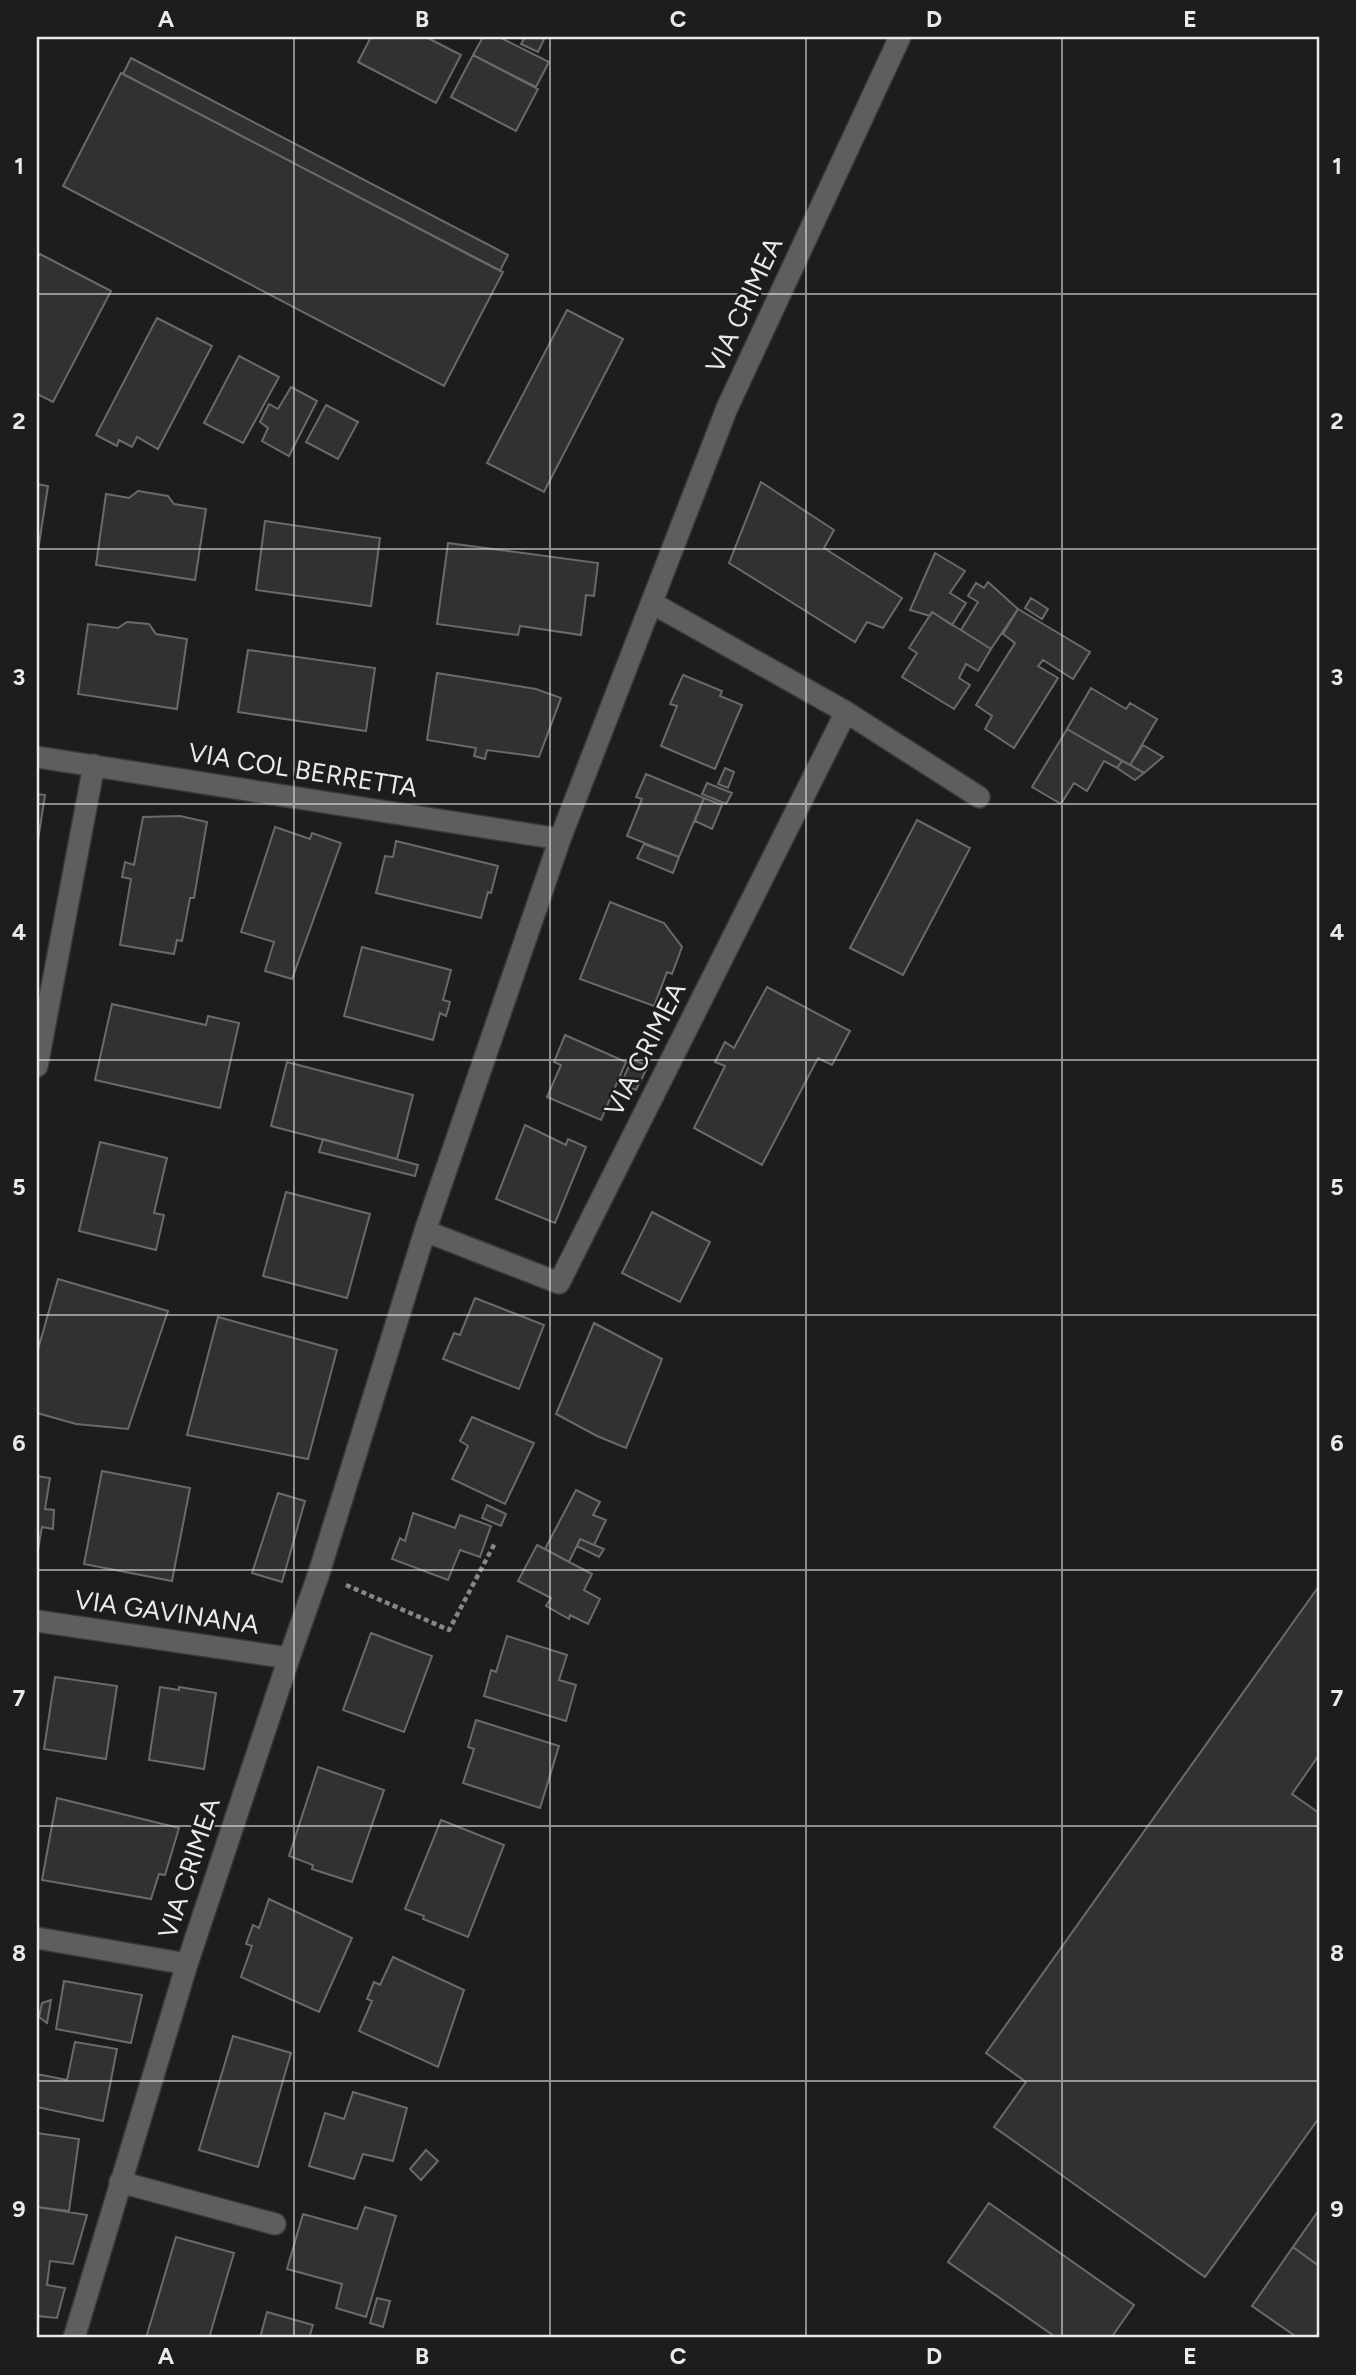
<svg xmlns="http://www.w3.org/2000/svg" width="1356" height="2375" font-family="Figtree,sans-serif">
<rect width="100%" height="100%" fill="#1d1d1b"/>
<!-- building -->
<path fill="#313134" stroke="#696a6c" stroke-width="2" d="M371 37H426L461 55 436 103 358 62Z
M483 37H499L549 62 536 87 473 55Z
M525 37H545L538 52 521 44Z
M473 55 538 89 516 131 451 97Z
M131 58 508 255 500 271 123 74Z
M121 73 503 272 444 386 63 186Z
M40 254 111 291 53 402 37 394V259Z
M567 310 623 339 544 492 487 463Z
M157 318 212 346 158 449 137 437 132 447 119 440 117 446 96 435Z
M239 356 279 377 243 443 204 423Z
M291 387 317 401 289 456 262 441 268 428 260 422 269 404 278 409Z
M326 405 358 422 338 459 306 442Z
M761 482 834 530 824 548 902 598 883 628 867 622 855 642 729 563Z
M37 484 48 486 37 557Z
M138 491 168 496 174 504 206 509 195 580 96 565 106 494 129 498Z
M265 521 380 538 371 606 256 590Z
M448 543 598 563 594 596 586 595 581 635 520 626 518 635 437 624Z
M935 553 965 571 950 593 966 603 952 625 932 612 930 616 910 610Z
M988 582 1018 609 991 649 961 630 978 602 968 596 976 583 984 588Z
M1031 598 1048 609 1042 619 1025 608Z
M1018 609 1090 652 1073 679 1043 660 1038 666 1058 678 1014 748 985 729 992 716 976 705 1015 643 1003 634Z
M932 612 991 649 978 671 966 664 959 678 970 685 954 709 902 677 917 653 909 648Z
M127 622 149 624 156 634 187 639 177 709 78 694 88 624 118 628Z
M248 650 375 668 366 731 238 712Z
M437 673 536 689 561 698 539 757 487 750 485 759 474 756 476 748 427 740Z
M683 675 722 691 720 696 742 705 715 769 661 746 677 706 670 704Z
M1091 688 1126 709 1130 703 1157 719 1130 765 1067 729Z
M1067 729 1122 761 1117 768 1104 761 1087 791 1074 783 1061 804 1032 787Z
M1143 745 1163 757 1144 773 1130 765Z
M1122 761 1130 765 1144 773 1135 780 1117 768Z
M725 768 734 772 728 788 718 784Z
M646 774 704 798 679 857 627 836 642 799 636 797Z
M707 783 732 793 726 804 702 794Z
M37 794 45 795 37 847Z
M704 798 722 805 712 829 695 821Z
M180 816 207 822 194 898H190L182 941 177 940 174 954 120 945 131 879 122 877 125 862 134 865 143 817Z
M917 820 970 848 903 975 850 948Z
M275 827 310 839 312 833 341 843 292 979 265 971 274 942 241 932Z
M396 841 498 866 491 893 488 892 481 918 376 893 385 856 393 857Z
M644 844 679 857 673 873 637 858Z
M610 902 664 923 682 947 672 974 667 972 654 1006 580 979Z
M362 947 451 970 443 1000 450 1002 449 1006 446 1016 440 1013 433 1040 344 1016Z
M767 987 850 1031 832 1065 818 1058 762 1165 694 1128 725 1066 715 1062 725 1042 734 1048Z
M112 1004 206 1025 208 1016 239 1023 220 1108 95 1080Z
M565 1035 626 1062 601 1120 547 1097 561 1065 554 1062Z
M632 1059 648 1066 636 1090 621 1084Z
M287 1062 413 1095 397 1159 271 1126Z
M525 1125 566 1145 568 1139 586 1147 555 1223 496 1199Z
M323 1139 418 1165 415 1176 319 1152Z
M100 1142 167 1158 154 1213 164 1215 156 1250 79 1231Z
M286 1192 370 1214 347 1298 263 1276Z
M652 1212 710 1242 680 1302 622 1273Z
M58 1279 168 1311 128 1429 76 1424 37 1413V1353Z
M475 1298 544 1325 519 1389 443 1359 454 1333 460 1335Z
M218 1317 337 1350 308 1459 187 1435Z
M594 1323 662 1359 626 1448 597 1436 556 1414Z
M472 1417 534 1443 505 1504 452 1479 468 1446 460 1441Z
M102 1471 190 1488 172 1581 84 1564Z
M37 1476 50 1478 45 1509 54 1510 53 1529 42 1527 37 1555Z
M576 1490 600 1502 593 1515 606 1520 594 1545 580 1539 569 1562 545 1549Z
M278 1493 305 1501 282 1582 252 1573Z
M487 1505 506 1514 501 1526 482 1518Z
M413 1513 455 1528 460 1515 491 1526 480 1557 460 1550 448 1580 392 1559 400 1538 405 1541Z
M580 1539 594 1545 604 1549 599 1557 577 1546Z
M537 1545 592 1574 584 1590 600 1599 588 1624 570 1615 569 1619 546 1606 551 1598 518 1581Z
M1319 1586V1755L1292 1794 1319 1813V2118L1205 2277 994 2127 1026 2082 986 2053Z
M371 1633 432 1656 404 1732 343 1710Z
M507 1636 567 1655 559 1680 576 1685 566 1721 484 1696 491 1670 496 1672Z
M55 1677 117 1686 106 1759 44 1749Z
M160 1687 179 1690V1687L216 1693 204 1769 149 1760Z
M476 1720 559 1746 540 1808 463 1783 474 1749 468 1747Z
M318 1767 384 1790 352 1882 312 1869 313 1865 289 1856Z
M57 1798 179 1828 165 1875 159 1874 151 1899 42 1880Z
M441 1820 504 1845 468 1937 423 1919 424 1916 405 1909Z
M269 1899 352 1938 319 2012 241 1977 252 1946 246 1944 253 1925 259 1928Z
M393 1957 464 1990 438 2067 359 2031 372 2001 367 1999 374 1982 380 1985Z
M64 1981 142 1995 131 2043 56 2029Z
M51 2000 47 2023 39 2017 42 2003Z
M233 2036 291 2053 258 2167 199 2150Z
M75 2042 117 2049 103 2121 37 2107V2074L67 2080Z
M353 2092 407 2108 393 2161 363 2154 354 2179 309 2166 325 2113 344 2119Z
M37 2133 79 2139 69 2211 37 2207Z
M426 2150 438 2161 421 2180 410 2169Z
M989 2203 1134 2305 1111 2338H1057L948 2262Z
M37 2207 87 2215 73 2264 50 2261 47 2285 65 2288 57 2318 37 2316Z
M365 2207 396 2216 366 2317 336 2308 342 2284 287 2269 303 2214 357 2229Z
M1319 2210V2266L1293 2247Z
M176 2237 234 2253 209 2338H146Z
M1293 2247 1319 2266V2331L1315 2338H1298L1252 2306Z
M377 2298 390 2301 383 2327 370 2323Z
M267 2312 313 2325 309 2338H260Z"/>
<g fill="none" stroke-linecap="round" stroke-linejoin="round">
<!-- street casing -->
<g stroke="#393938" stroke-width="24">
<path id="street" d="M846 712 979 797
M37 757 560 839
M37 1066 94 765
M425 1231 559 1283 846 712 652 603
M37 1621 289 1658
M37 1938 187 1964
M120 2182 275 2224
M74 2338 187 1964 289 1658 319 1573 425 1231 560 839 727 408 900 37"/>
</g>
<!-- path -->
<path stroke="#878785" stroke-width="4.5" stroke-dasharray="5 3.5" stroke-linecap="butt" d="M346 1585 449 1630 495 1543"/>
<!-- street -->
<use href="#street" stroke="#5e5f5c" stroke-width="21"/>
</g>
<!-- grid -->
<path fill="none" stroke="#eaeae9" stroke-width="2" stroke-opacity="0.55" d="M294 37V2338M550 37V2338M806 37V2338M1062 37V2338M37 294H1319M37 549H1319M37 804H1319M37 1060H1319M37 1315H1319M37 1570H1319M37 1826H1319M37 2081H1319"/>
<g text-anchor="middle" stroke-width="5" stroke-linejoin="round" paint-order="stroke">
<!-- street labels -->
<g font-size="26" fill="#eaeae9" stroke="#1d1d1b">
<text transform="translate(744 305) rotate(-65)" y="9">VIA CRIMEA</text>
<text transform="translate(303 770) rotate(9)" y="9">VIA COL BERRETTA</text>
<text transform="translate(645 1049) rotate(-63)" y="9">VIA CRIMEA</text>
<text transform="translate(167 1612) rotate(8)" y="9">VIA GAVINANA</text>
<text transform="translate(189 1868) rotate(-72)" y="9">VIA CRIMEA</text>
</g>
</g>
<!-- border -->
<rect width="1356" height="2375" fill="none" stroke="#1d1d1b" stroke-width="77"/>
<rect x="38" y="38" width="1280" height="2298" fill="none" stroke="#eaeae9" stroke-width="2.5"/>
<g font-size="23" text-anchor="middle" font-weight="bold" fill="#eaeae9">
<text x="166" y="27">A</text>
<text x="422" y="27">B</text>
<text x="678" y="27">C</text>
<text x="934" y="27">D</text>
<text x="1190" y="27">E</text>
<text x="19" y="174">1</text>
<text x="1337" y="174">1</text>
<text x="19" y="429">2</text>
<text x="1337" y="429">2</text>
<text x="19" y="685">3</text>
<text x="1337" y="685">3</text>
<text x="19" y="940">4</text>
<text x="1337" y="940">4</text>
<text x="19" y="1195">5</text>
<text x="1337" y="1195">5</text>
<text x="19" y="1451">6</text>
<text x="1337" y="1451">6</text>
<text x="19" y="1706">7</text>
<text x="1337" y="1706">7</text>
<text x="19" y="1961">8</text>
<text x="1337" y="1961">8</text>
<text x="19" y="2217">9</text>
<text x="1337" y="2217">9</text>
<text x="166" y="2364">A</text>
<text x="422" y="2364">B</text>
<text x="678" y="2364">C</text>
<text x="934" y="2364">D</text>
<text x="1190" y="2364">E</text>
</g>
</svg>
